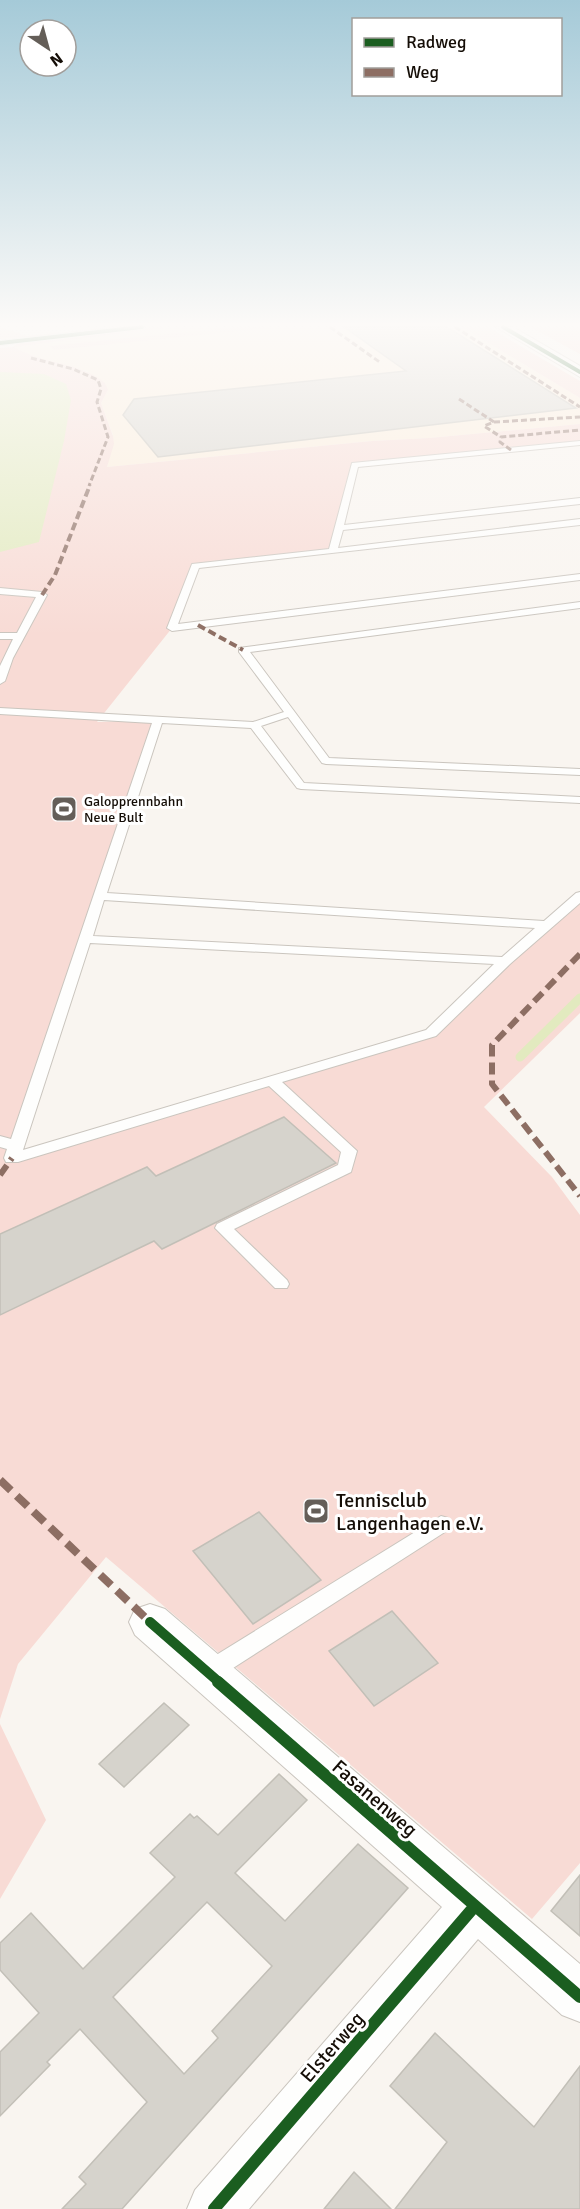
<svg xmlns="http://www.w3.org/2000/svg" width="580" height="2209" font-family="Signika,sans-serif">
<rect width="100%" height="100%" fill="#f9f5f0"/>
<!-- built -->
<path fill="#fcedda" d="M172 327H462L580 398V424L429 438 372 441 107 467 113 435 101 403 108 390 87 371 41 360 13 347Z"/>
<!-- green -->
<path fill="#f8dbd5" d="M0 327 26 336 112 327H172L14 347C42 364 81 362 105 383L108 390 101 403 113 436 114 444 107 467 372 441 429 438 580 424V443L355 465 333 551 195 566 172 628 97 722 158 720 12 1158 431 1033 580 896V1013L484 1107 552 1177 580 1215V1863L532 1919 106 1557 18 1664 0 1719V348L13 347 25 337 0 339Z
M236 327H277L54 350 50 346Z
M462 327H488L580 381V398Z
M530 327H580V354Z
M0 1724 46 1820 0 1899Z"/>
<!-- water -->
<path fill="#e2eabf" d="M0 372 44 374 66 384 71 400 64 441 39 542 0 552Z"/>
<g fill="none" stroke-linecap="round" stroke-linejoin="round">
<!-- stream -->
<path stroke="#e2eabf" stroke-width="9" d="M520 1057 580 998"/>
</g>
<!-- building -->
<path fill="#d6d3cc" stroke="#c2bfb7" stroke-width="1.5" fill-rule="evenodd" d="M344 327H447L576 408 158 457 123 415 134 399 406 371Z
M284 1117 336 1163 162 1249 154 1241 0 1315V1234L147 1167 156 1176Z
M259 1512 321 1580 253 1624 193 1551Z
M392 1611 438 1663 374 1706 329 1651Z
M164 1703 189 1725 124 1787 99 1764Z
M279 1774 307 1800 235 1873 285 1921 358 1844 408 1888 122 2209H62L86 2184 79 2177 147 2102 80 2029 47 2062 50 2065 0 2116V2052L39 2013 0 1970V1943L31 1913 83 1969 175 1877 150 1853 190 1814 194 1818 197 1816 218 1835ZM207 1902 272 1966 212 2031 218 2038 184 2074 113 1997Z
M580 1875V1936L551 1911Z
M435 2033 534 2127 580 2066V2209H395L447 2142 390 2086Z
M354 2172 391 2209H324Z"/>
<g fill="none" stroke-linecap="round" stroke-linejoin="round">
<!-- lane casing -->
<g stroke="#cac5be" stroke-width="2">
<path id="lane" d="M125 327H145L0 345V341Z
M580 441V445L358 467 344 525 580 498V504L343 530 338 548 580 519V525L199 568 178 624 580 574V580L172 631 167 628 192 564 329 549 352 463Z
M0 588 42 592 47 595 13 658 5 681 0 684V666L13 639H0V633H17L36 597 0 594Z
M580 602V608L250 652 329 758 580 769V775L326 764 322 763 288 717 261 726 304 783 580 797V803L301 789 297 788 251 728 162 723 107 893 544 921 576 893 580 892V903L510 964 436 1036 282 1082 357 1151 351 1172 234 1229 287 1280 289 1284 287 1288H275L215 1228 217 1224 338 1165 341 1152 269 1086 18 1162H6L4 1158 7 1149 0 1147V1136L11 1139 152 723 0 714V708L253 722 284 712 239 652V648ZM104 900 535 928 502 957 93 936ZM90 943 494 964 426 1030 23 1150Z
M441 1516 448 1518 451 1524 448 1530 216 1679 208 1681 200 1679 197 1672 200 1665Z"/>
</g>
<!-- street casing -->
<g stroke="#cac5be" stroke-width="2">
<path id="street" d="M150 1604 165 1609 580 1964V2022L562 2015 478 1939 249 2209H187L195 2190 442 1907 135 1635 129 1622 135 1609Z"/>
</g>
<!-- secondary casing -->
<g stroke="#cac5be" stroke-width="2">
<path id="secondary" d="M496 327H513L580 366V377Z"/>
</g>
<!-- lane -->
<use href="#lane" fill="#fefefd" fill-rule="evenodd"/>
<!-- street -->
<use href="#street" fill="#fefefd" fill-rule="evenodd"/>
<!-- secondary -->
<use href="#secondary" fill="#fefefd" fill-rule="evenodd"/>
<!-- quiet-far3 -->
<path stroke="#8d6e63" stroke-width="3" stroke-dasharray="6 3" stroke-linecap="butt" d="M330 327 381 363
M455 327 580 407
M31 358 73 369 98 380 101 389 97 402 108 437 89 486
M459 399 494 422 484 426 501 437
M494 422 580 417
M511 450 500 442 501 437 580 430"/>
<!-- quiet-far2 -->
<path stroke="#8d6e63" stroke-width="4" stroke-dasharray="8 4" stroke-linecap="butt" d="M42 595 55 575 90 485
M198 625 243 650"/>
<!-- quiet-far1 -->
<path stroke="#8d6e63" stroke-width="6" stroke-dasharray="12 6" stroke-linecap="butt" d="M580 954 492 1045V1084L580 1196
M0 1175 12 1158"/>
<!-- quiet -->
<path stroke="#8d6e63" stroke-width="8" stroke-dasharray="15 8" stroke-linecap="butt" d="M0 1480 150 1622"/>
<!-- cycleway-far2 casing -->
<g stroke="#fff" stroke-width="5">
<path id="cycleway-far2" d="M503 327 580 372
M0 343 142 327"/>
</g>
<!-- cycleway-far1 casing -->
<g stroke="#fff" stroke-width="14">
<path id="cycleway-far1" d="M150 1622 220 1683"/>
</g>
<!-- cycleway casing -->
<g stroke="#fff" stroke-width="16">
<path id="cycleway" d="M218 1682 580 1997
M214 2209 474 1907"/>
</g>
<!-- cycleway-far2 -->
<use href="#cycleway-far2" stroke="#1b5e20" stroke-width="4"/>
<!-- cycleway-far1 -->
<use href="#cycleway-far1" stroke="#1b5e20" stroke-width="10"/>
<!-- cycleway -->
<use href="#cycleway" stroke="#1b5e20" stroke-width="12"/>
</g>
<!-- sky -->
<linearGradient id="sky" x2="0" y2="1"><stop stop-color="#a5cad8"/><stop offset="0.51" stop-color="#fcfaf8"/><stop offset="1" stop-color="#fcfaf8" stop-opacity="0"/></linearGradient>
<rect width="580" height="636" fill="url(#sky)"/>
<!-- icons -->
<defs>
<g id="stadium-square" transform="scale(1.35)"><rect x="-9" y="-9" width="18" height="18" rx="4" fill="#645e58" stroke="#fff"/><path d="M0-5a6.5 5 0 1 0 0 10a6.5 5 0 1 0 0-10ZM-3.5-1.8h7v3.6h-7Z" fill="#fff"/></g>
</defs>
<g fill-rule="evenodd">
<use href="#stadium-square" x="64" y="809"/>
<use href="#stadium-square" x="316" y="1511"/>
</g>
<g text-anchor="middle" stroke-width="6" stroke-linejoin="round" paint-order="stroke">
<!-- far-poi labels -->
<g font-size="14" fill="#140d06" stroke="#fff" text-anchor="start">
<text x="84" y="806">Galopprennbahn<tspan x="84" dy="16">Neue Bult</tspan></text>
</g>
<!-- near-poi labels -->
<g font-size="20" fill="#140d06" stroke="#fff" text-anchor="start">
<text x="336" y="1507">Tennisclub<tspan x="336" dy="23">Langenhagen e.V.</tspan></text>
</g>
<!-- near-street labels -->
<g font-size="20" fill="#140d06" stroke="#fff">
<text transform="translate(375 1798) rotate(41)" y="7">Fasanenweg</text>
<text transform="translate(332 2047) rotate(-49)" y="7">Elsterweg</text>
</g>
</g>
<!-- legend -->
<rect x="352" y="18" width="210" height="78" fill="#ffffff" stroke="#a19e9b" stroke-width="1.5"/>
<rect x="364" y="38" width="30" height="9" fill="#1b5e20" stroke="#a19e9b" stroke-width="1.5"/>
<text x="406" y="48" font-size="18" fill="#140d06">Radweg</text>
<rect x="364" y="68" width="30" height="9" fill="#8d6e63" stroke="#a19e9b" stroke-width="1.5"/>
<text x="406" y="78" font-size="18" fill="#140d06">Weg</text>
<!-- north arrow -->
<g transform="translate(48 48) rotate(144)"><circle r="28" fill="#ffffff" stroke="#a19e9b" stroke-width="1.5"/>
<path d="M0-4.5L10 22L0 15L-10 22Z" fill="#645e58"/>
<text y="-9" font-size="16" font-weight="bold" text-anchor="middle" fill="#140d06">N</text>
</g>
</svg>
